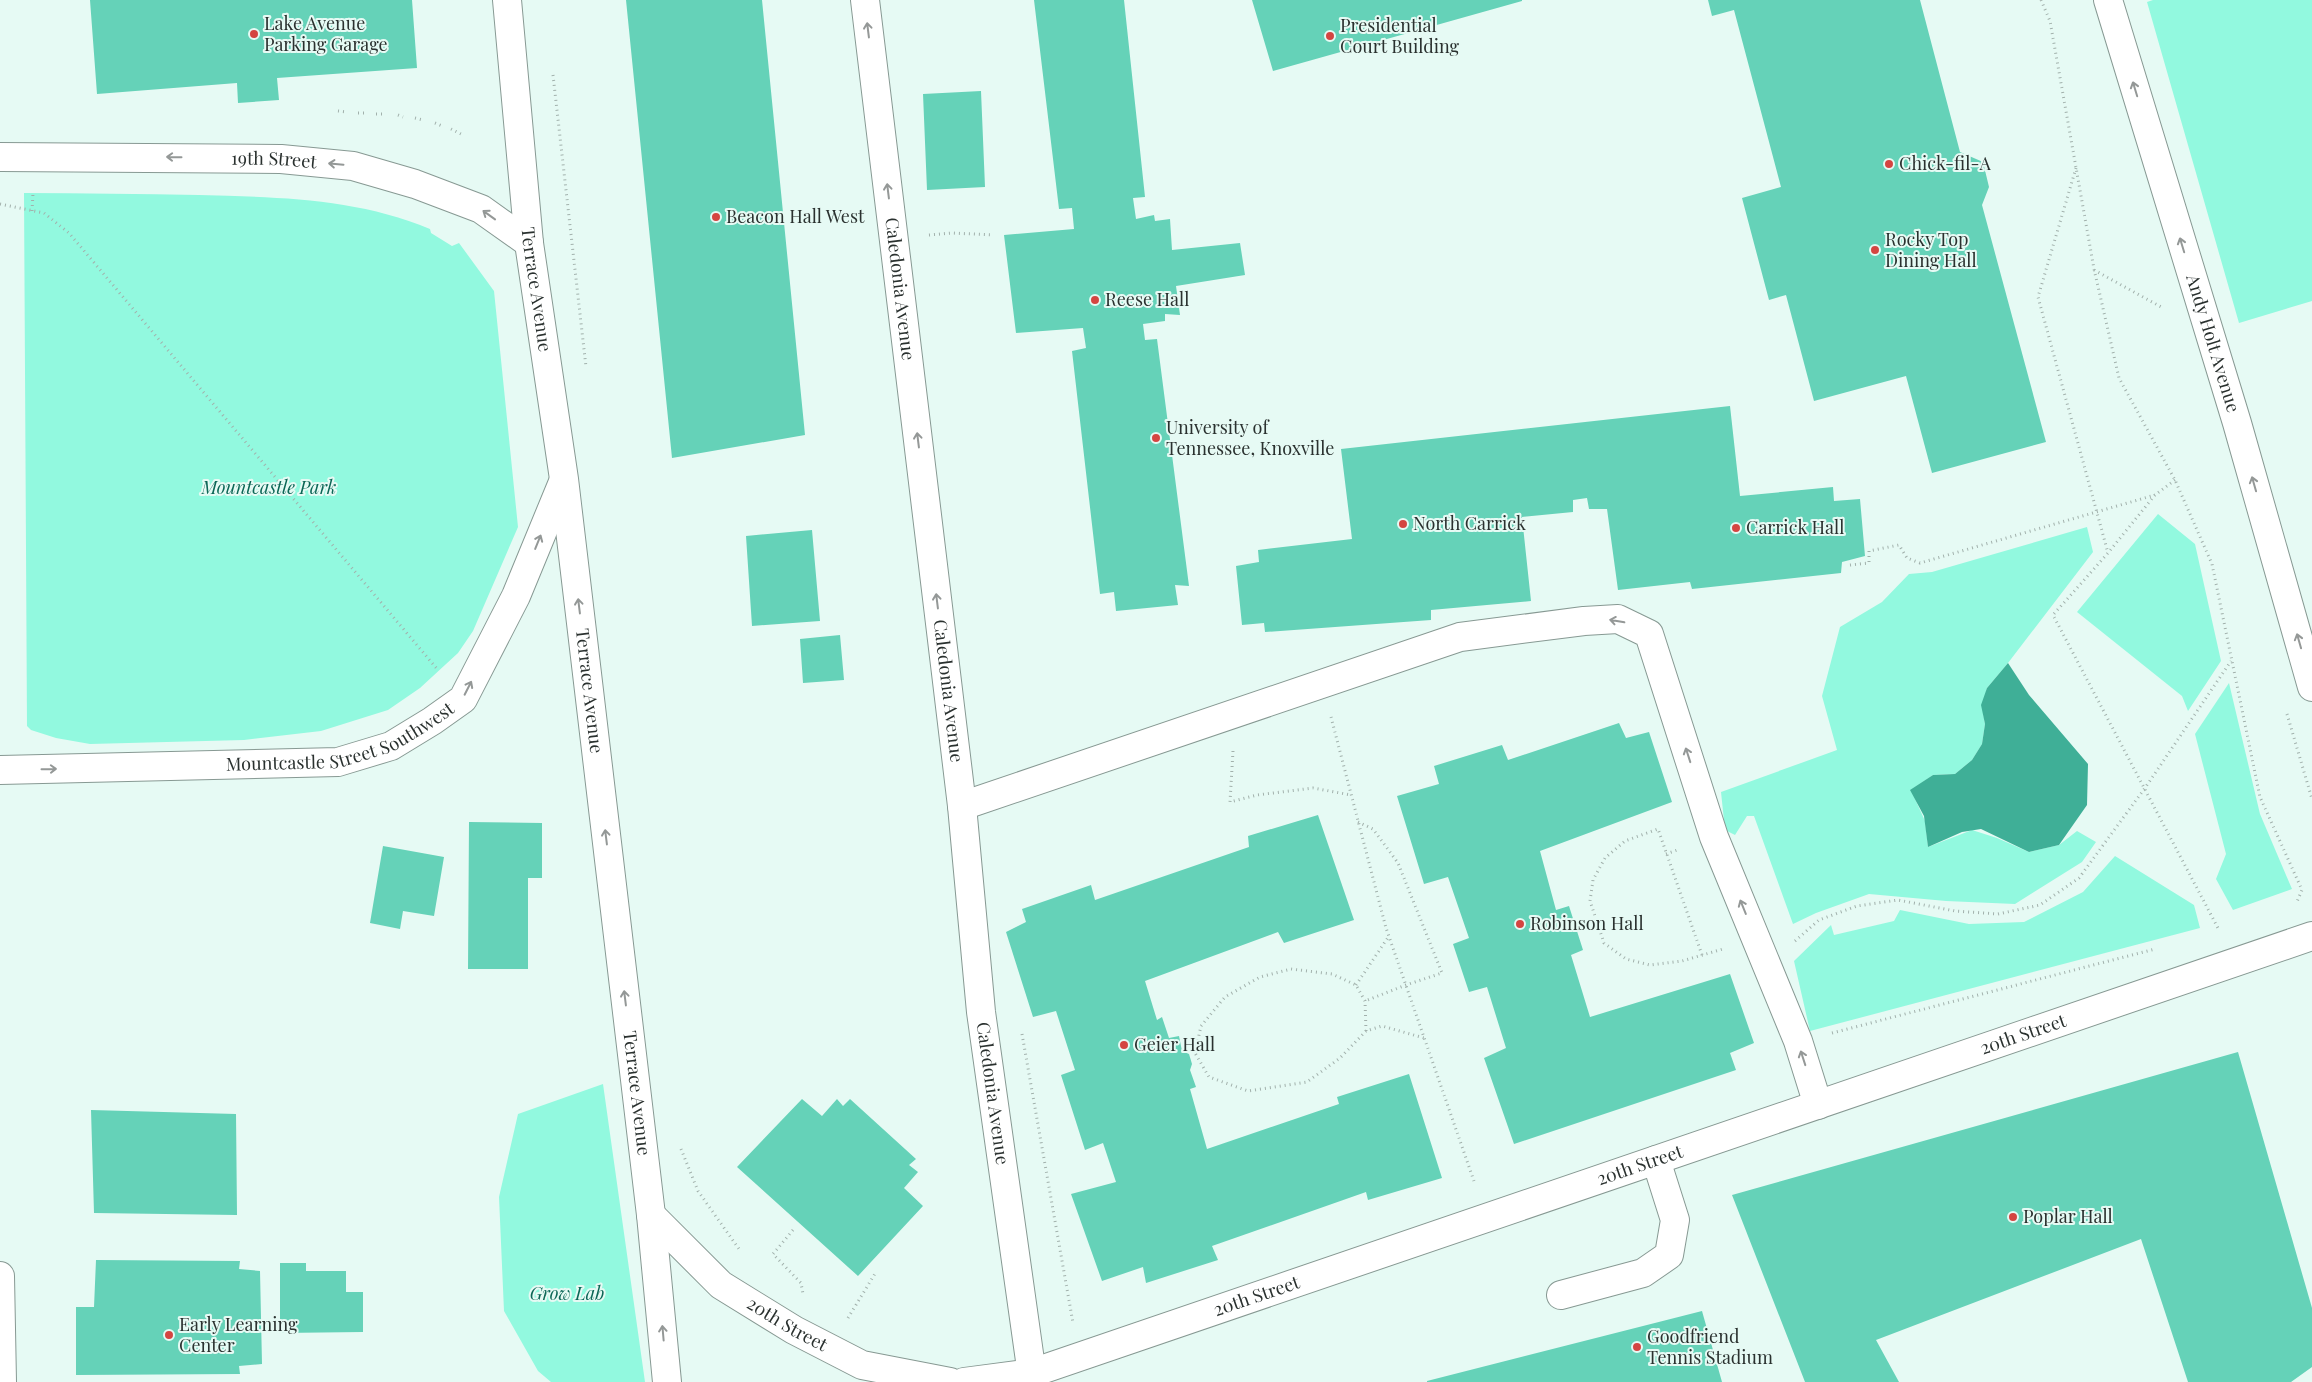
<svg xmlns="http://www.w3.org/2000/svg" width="2312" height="1382" font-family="'Playfair Display',serif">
<rect width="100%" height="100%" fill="#e6faf4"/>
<!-- green -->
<path fill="#92f9df" d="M2153 0H2312V301L2239 323 2147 2Z
M24 193C82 193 141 194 199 195 277 197 357 198 430 229L431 233 452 246 459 243 494 291 518 527 473 631 458 653 420 688 388 710 321 731 244 740 90 744 56 738 31 730 27 726Z
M2158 514 2195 544 2221 661 2188 711 2182 696 2077 612Z
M2087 527 2093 552 2008 663 1987 688 1983 712 1985 724 1982 744 1972 760 1955 774 1933 775 1911 790 1925 821 1928 847 1972 830 1997 838 2029 852 2059 845 2077 831 2096 842 2082 862 2015 904 1946 901 1869 894 1816 913 1793 924 1754 816H1747L1735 835 1725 830 1721 792 1837 750 1822 696 1840 627 1882 602 1909 574 1932 572Z
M2229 683 2260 814 2292 889 2233 910 2216 879 2226 854 2195 734Z
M2115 856 2194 905 2200 928 1810 1031 1794 961 1831 925 1834 935 1894 921 1900 910 1969 924 2024 922 2083 892Z
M603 1084 645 1382H551L538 1371 504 1311 499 1197 518 1114Z"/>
<!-- water -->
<path fill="#3faf97" d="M2008 663 2029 695 2088 764 2087 805 2059 845 2029 852 1981 829 1962 832 1928 847 1924 816 1910 790 1933 775 1955 774 1972 760 1982 744 1985 724 1981 705 1987 688Z"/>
<!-- building -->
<path fill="#65d2b8" d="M90 0H412L417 68 277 78 279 100 238 103 237 83 97 94Z
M626 0H762L805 435 672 458Z
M1034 0H1124L1145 197 1133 198 1136 219 1154 215 1155 221 1170 219 1172 250 1240 243 1245 275 1176 286 1180 315 1165 314V321L1143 324 1145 340 1157 339 1189 586 1175 585 1178 605 1116 611 1114 592 1100 594 1072 351 1086 348 1083 328 1016 333 1004 235 1074 229 1072 208 1059 209Z
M1252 0H1522V1L1273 71Z
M1708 0H1920L1960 152 1983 162 1989 187 1982 205 2046 442 1932 473 1906 376 1814 401 1786 295 1769 300 1742 198 1781 187 1734 10 1712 16Z
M981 91 985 187 927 190 923 94Z
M1730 406 1740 496 1833 487 1834 501 1860 499 1865 556 1842 562 1841 573 1692 589 1690 582 1618 590 1607 509H1589L1587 498 1573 500V512L1522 517 1531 601 1431 610V620L1265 632 1264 623 1242 625 1236 566 1259 562 1258 550 1352 539 1341 449Z
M812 530 820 621 752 626 746 536Z
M840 635 844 680 803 683 800 639Z
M1619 723 1626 738 1649 732 1672 802 1540 851 1556 910 1569 906 1583 950 1571 955 1590 1017 1730 974 1754 1043 1730 1053 1736 1070 1514 1144 1484 1058 1506 1048 1487 987 1469 992 1453 944 1469 938 1448 877 1424 884 1397 796 1439 784 1434 766 1502 745 1508 760Z
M1318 815 1354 920 1284 943 1278 932 1145 981 1157 1020 1162 1017 1169 1038 1179 1036 1182 1051 1189 1054 1192 1064 1190 1070 1196 1087 1190 1089 1207 1149 1339 1104 1337 1097 1409 1074 1442 1178 1368 1200 1366 1192 1212 1246 1218 1260 1146 1283 1143 1267 1102 1281 1071 1194 1116 1182 1103 1143 1085 1150 1061 1075 1075 1070 1056 1011 1033 1017 1006 932 1026 922 1022 909 1091 885 1095 900 1249 847 1248 836Z
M469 822 542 823V878H528V969H468Z
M383 846 444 857 434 916 403 911 400 929 370 923Z
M2238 1052 2312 1308V1367L2291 1382H2188L2141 1239 1876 1340 1899 1382H1805L1732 1195Z
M802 1099 822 1116 837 1099 843 1106 850 1099 916 1159 909 1165 918 1172 904 1188 923 1206 858 1276 737 1167Z
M91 1110 236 1114 237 1215 94 1213Z
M96 1260 240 1261 239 1269 260 1271 262 1364 239 1366 240 1374 76 1375V1307H94Z
M280 1263H306V1271H346V1292H363V1332L280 1333Z
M1702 1311 1722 1382H1427V1381Z"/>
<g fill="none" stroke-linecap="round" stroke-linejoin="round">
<!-- minor casing -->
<g stroke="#879993" stroke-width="30">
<g id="minor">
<path id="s1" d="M507 0 529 243 564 479 651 1215 667 1382"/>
<path id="s2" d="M865 0 962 806 981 1012 1033 1382"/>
<path id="s3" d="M2108 0 2237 423 2312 687"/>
<path id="s4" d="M0 157 281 159 353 166 415 184 481 209 529 243"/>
<path id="s5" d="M0 770 338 762 391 746 432 721 463 699 516 596 563 482"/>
<path d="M962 806 1460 637 1584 621 1618 619 1649 634 1714 837 1798 1041 1818 1105"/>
<path id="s6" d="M651 1215 721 1285 794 1330 862 1365 950 1382"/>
<path d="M0 1276 2 1382"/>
<path d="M1561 1295 1643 1273 1669 1255 1675 1220 1656 1160"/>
<path id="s7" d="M964 1382 1032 1373 2312 936"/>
</g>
</g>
<!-- path -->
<path stroke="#a2b1ac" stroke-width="3" stroke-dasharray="1 4" stroke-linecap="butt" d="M2041 0 2050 21 2094 269 2119 378 2175 480 2212 564 2260 797 2302 890 2296 904
M553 75 586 367
M338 111 347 112
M358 113H364
M376 114H383
M398 115 403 117
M415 118 423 120
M435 123 442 126
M451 129 461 134
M2076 168 2038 297 2108 553
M0 204 44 213 69 233 438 670
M32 211 33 193
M929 235 952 233 993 235
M2094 270 2163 308
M2175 480 2155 495 2108 553 2053 615 2219 930
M1850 565 1869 563V551L1899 545 1907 558 1920 563 2155 495
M2287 714 2312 799
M1331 717 1386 928 1475 1184
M1233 751 1230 802 1257 795 1313 788 1351 795
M1358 822 1373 829 1398 863 1442 973 1406 985 1365 1001
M1666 854 1680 849
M1795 941 1819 920 1857 906 1898 900 1955 911 1998 914 2040 905 2079 878 2145 788 2231 661
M1702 955 1658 829 1625 841 1605 858 1593 880 1590 901 1604 943 1626 959 1650 965 1682 961 1723 949
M1356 985 1389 936
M1366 1031 1365 1001 1356 985 1332 974 1291 969 1260 977 1225 997 1201 1026 1195 1053 1209 1077 1248 1091 1307 1082 1340 1058 1366 1031 1382 1026 1424 1038
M1832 1033 2155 949
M1022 1034 1073 1323
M681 1149 698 1191 739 1249
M793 1230 773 1254 801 1283 803 1294
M848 1318 876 1272"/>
<!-- minor -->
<use href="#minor" stroke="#fff" stroke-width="28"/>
</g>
<!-- one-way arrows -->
<defs><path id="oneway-shaft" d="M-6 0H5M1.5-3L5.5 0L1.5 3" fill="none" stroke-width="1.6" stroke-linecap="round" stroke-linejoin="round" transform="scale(1.25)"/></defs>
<g stroke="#949897">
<use href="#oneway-shaft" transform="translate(868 30) rotate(-97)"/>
<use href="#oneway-shaft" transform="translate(2135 89) rotate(-107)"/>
<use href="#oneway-shaft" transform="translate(174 157) rotate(-179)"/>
<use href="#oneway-shaft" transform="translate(336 164) rotate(-175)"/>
<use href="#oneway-shaft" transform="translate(888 191) rotate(-97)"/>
<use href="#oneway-shaft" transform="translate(489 215) rotate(-144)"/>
<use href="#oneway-shaft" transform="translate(2182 245) rotate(-107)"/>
<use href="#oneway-shaft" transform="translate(918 440) rotate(-97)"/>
<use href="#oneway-shaft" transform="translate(2254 484) rotate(-106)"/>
<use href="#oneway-shaft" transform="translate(538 542) rotate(-68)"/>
<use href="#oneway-shaft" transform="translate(937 601) rotate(-97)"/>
<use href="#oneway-shaft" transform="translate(579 606) rotate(-97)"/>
<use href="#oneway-shaft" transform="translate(1617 621) rotate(-170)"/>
<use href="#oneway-shaft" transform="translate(2299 641) rotate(-106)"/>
<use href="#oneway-shaft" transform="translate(468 688) rotate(-63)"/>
<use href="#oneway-shaft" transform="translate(1688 755) rotate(-108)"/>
<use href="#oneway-shaft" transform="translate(49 769) rotate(-1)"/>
<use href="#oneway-shaft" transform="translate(606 837) rotate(-97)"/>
<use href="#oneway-shaft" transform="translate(1743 907) rotate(-112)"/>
<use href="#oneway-shaft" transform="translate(625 998) rotate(-97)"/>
<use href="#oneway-shaft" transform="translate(1803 1058) rotate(-108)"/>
<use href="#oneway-shaft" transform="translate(663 1333) rotate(-95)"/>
</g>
<!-- markers -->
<g fill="#d44541" stroke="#e6faf4" stroke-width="2">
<circle cx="254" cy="34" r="5"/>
<circle cx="1330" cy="36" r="5"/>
<circle cx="1889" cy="164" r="5"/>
<circle cx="716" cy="217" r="5"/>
<circle cx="1875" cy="250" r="5"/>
<circle cx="1095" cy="300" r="5"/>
<circle cx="1156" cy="438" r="5"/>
<circle cx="1403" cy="524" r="5"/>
<circle cx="1736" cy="528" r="5"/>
<circle cx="1520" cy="924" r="5"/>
<circle cx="1124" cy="1045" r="5"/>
<circle cx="2013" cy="1217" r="5"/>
<circle cx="169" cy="1335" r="5"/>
<circle cx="1637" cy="1347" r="5"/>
</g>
<g text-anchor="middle" stroke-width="4" stroke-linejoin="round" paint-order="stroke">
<!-- poi labels -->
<g font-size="18" fill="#2a312f" stroke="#e6faf4" text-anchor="start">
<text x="264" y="30">Lake Avenue<tspan x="264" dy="21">Parking Garage</tspan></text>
<text x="1340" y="32">Presidential<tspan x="1340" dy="21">Court Building</tspan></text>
<text x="1899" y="170">Chick-fil-A</text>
<text x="726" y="223">Beacon Hall West</text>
<text x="1885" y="246">Rocky Top<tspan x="1885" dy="21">Dining Hall</tspan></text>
<text x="1105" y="306">Reese Hall</text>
<text x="1166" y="434">University of<tspan x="1166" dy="21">Tennessee, Knoxville</tspan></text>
<text x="1413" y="530">North Carrick</text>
<text x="1746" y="534">Carrick Hall</text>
<text x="1530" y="930">Robinson Hall</text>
<text x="1134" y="1051">Geier Hall</text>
<text x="2023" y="1223">Poplar Hall</text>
<text x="179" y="1331">Early Learning<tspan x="179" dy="21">Center</tspan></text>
<text x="1647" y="1343">Goodfriend<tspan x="1647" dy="21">Tennis Stadium</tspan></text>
</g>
<!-- street labels -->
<g font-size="18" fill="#2a312f" stroke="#e6faf4">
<text dy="6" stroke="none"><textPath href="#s4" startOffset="274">19th Street</textPath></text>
<text dy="6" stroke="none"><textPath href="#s1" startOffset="291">Terrace Avenue</textPath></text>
<text dy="6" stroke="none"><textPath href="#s2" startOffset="291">Caledonia Avenue</textPath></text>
<text dy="6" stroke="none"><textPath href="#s3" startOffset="359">Andy Holt Avenue</textPath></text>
<text dy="6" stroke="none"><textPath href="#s1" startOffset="696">Terrace Avenue</textPath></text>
<text dy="6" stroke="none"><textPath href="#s2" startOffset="696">Caledonia Avenue</textPath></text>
<text dy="6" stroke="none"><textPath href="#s5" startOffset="346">Mountcastle Street Southwest</textPath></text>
<text dy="6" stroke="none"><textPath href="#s7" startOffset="1116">20th Street</textPath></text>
<text dy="6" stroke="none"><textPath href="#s1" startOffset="1101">Terrace Avenue</textPath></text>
<text dy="6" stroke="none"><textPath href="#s2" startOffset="1101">Caledonia Avenue</textPath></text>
<text dy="6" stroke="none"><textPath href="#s7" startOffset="711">20th Street</textPath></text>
<text dy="6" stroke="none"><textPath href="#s7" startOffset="306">20th Street</textPath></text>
<text dy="6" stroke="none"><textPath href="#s6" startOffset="176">20th Street</textPath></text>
</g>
<!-- park labels -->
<g font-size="18" font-style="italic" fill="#0b6656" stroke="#e6faf4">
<text x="269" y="494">Mountcastle Park</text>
<text x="567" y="1300">Grow Lab</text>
</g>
</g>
</svg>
